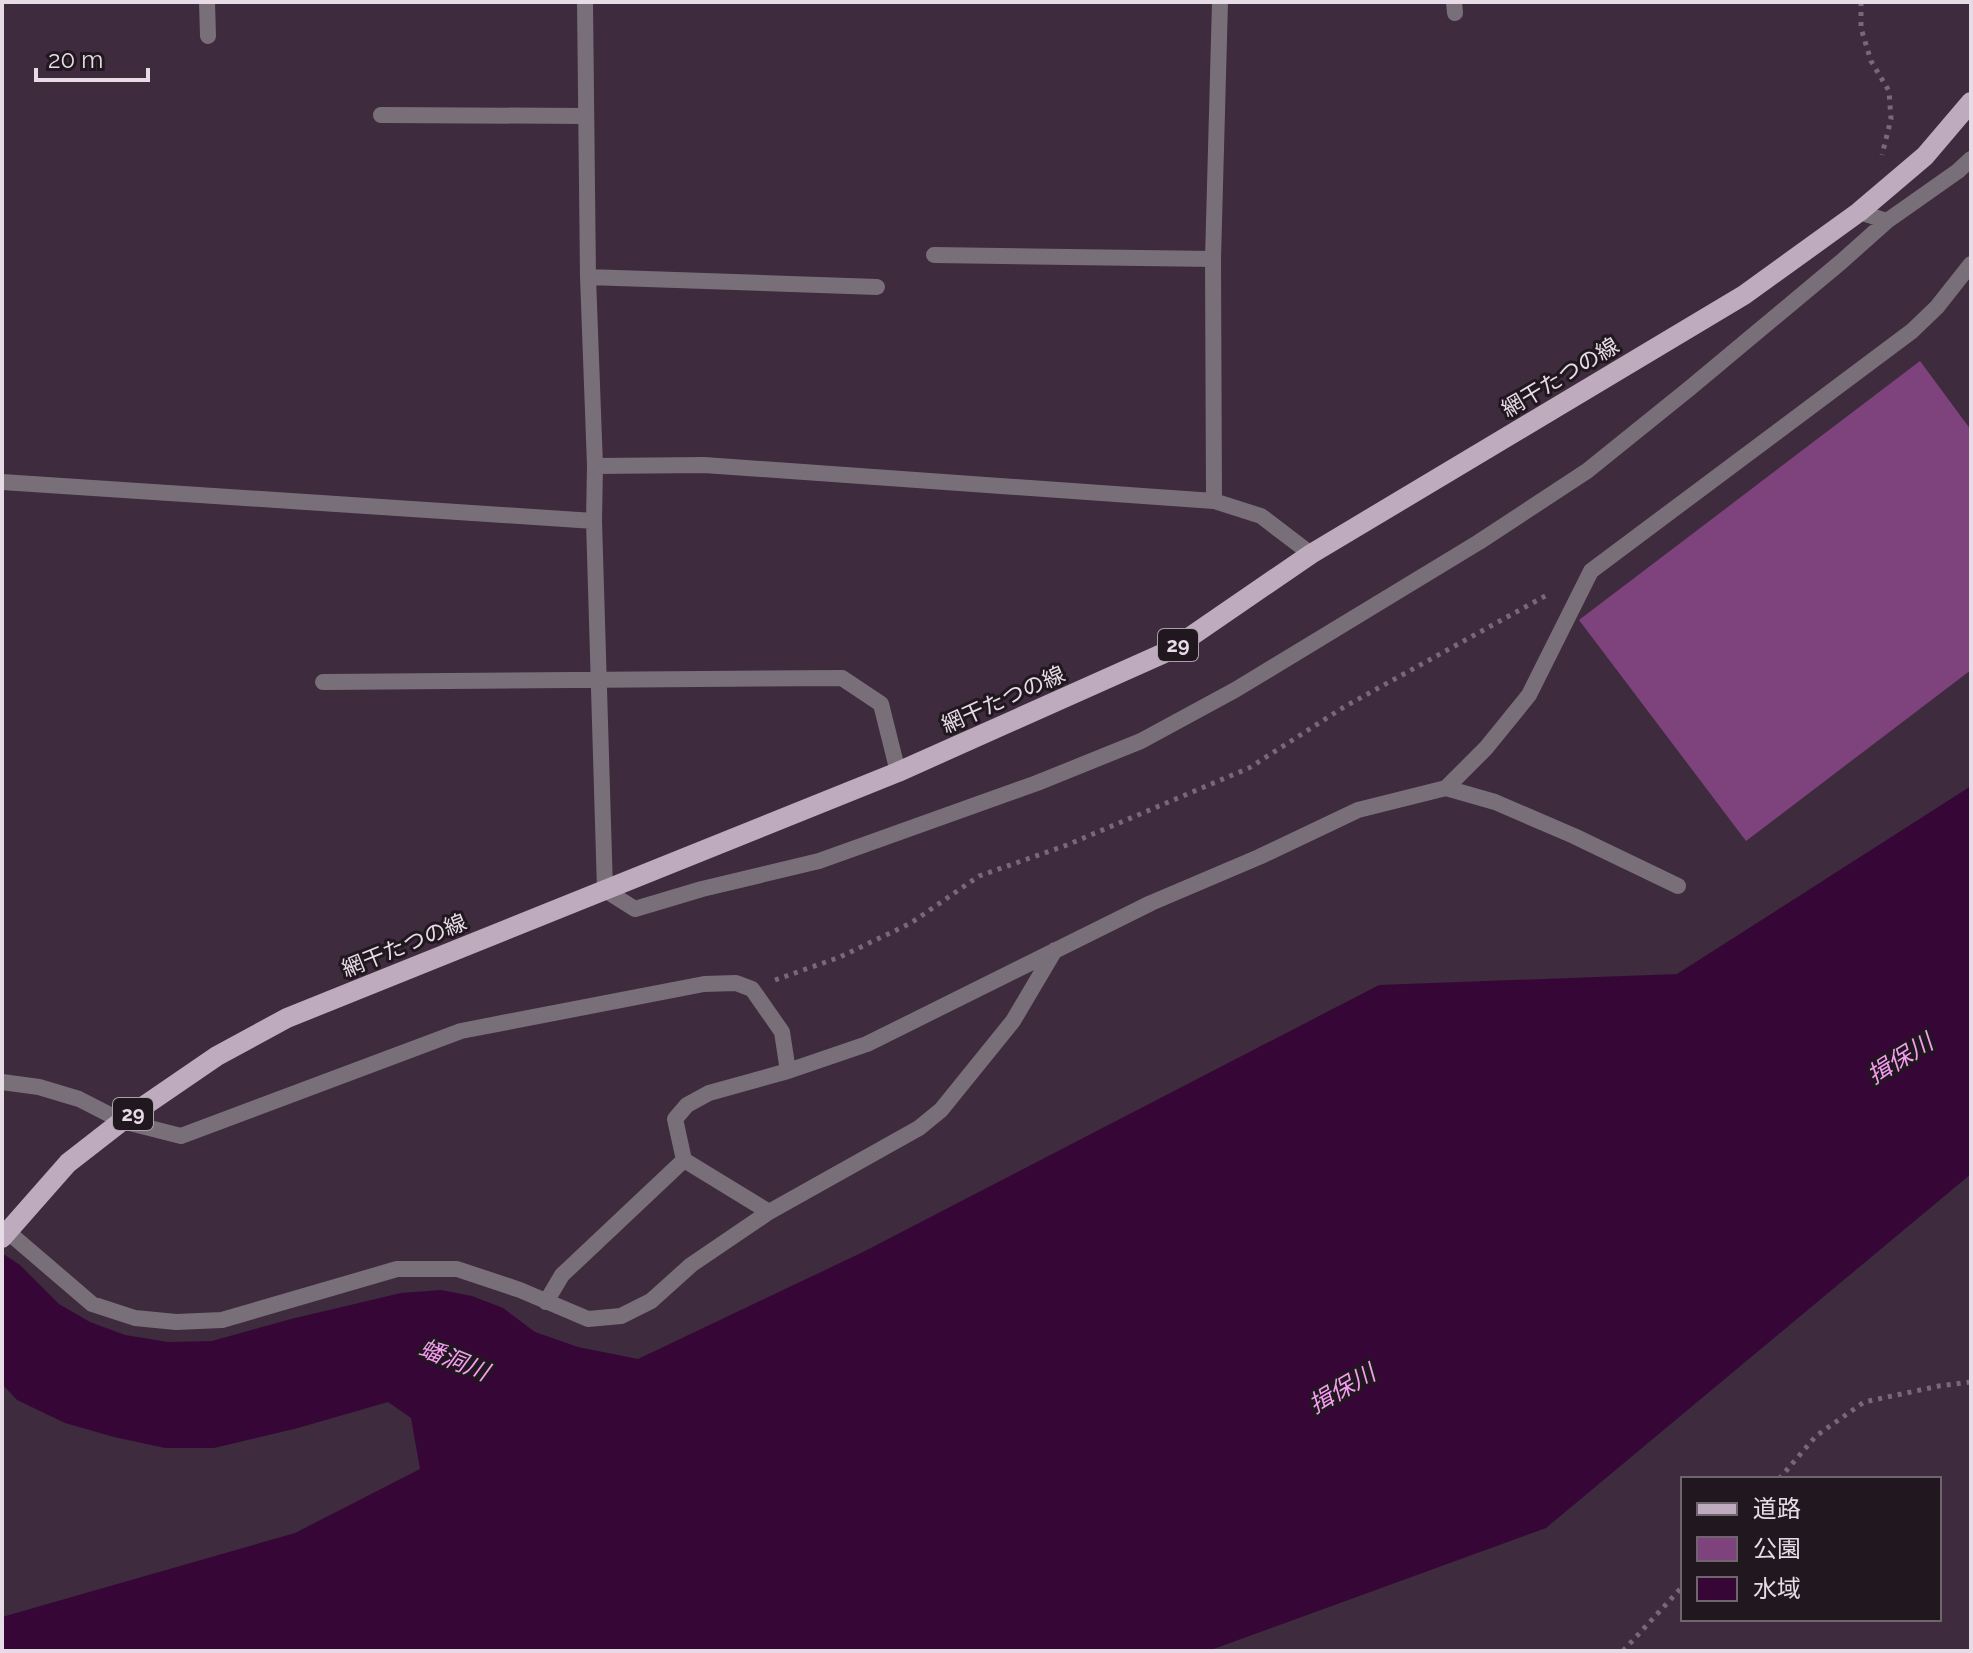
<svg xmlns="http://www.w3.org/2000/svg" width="1973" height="1653" font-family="Raleway,'Noto Sans JP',sans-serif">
<rect width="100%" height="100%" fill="#3e2b3d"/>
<!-- green -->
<path fill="#7e437c" d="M1920 361 1971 430V670L1746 841 1579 620Z"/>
<!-- water -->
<path fill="#360736" d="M1971 786V1174L1546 1528 1208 1651H2V1617L295 1533 420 1469 411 1418 388 1402 298 1428 214 1448H165L114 1437 65 1423 17 1400 2 1384V1253L20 1265 59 1304 90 1322 125 1335 168 1342 212 1341 291 1319 401 1293 441 1290 472 1296 503 1308 535 1332 578 1347 638 1359 863 1252 1379 985 1677 974Z"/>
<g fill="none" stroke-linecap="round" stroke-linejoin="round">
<!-- path -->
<path stroke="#796878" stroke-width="5" stroke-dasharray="4 6" stroke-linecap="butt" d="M1861 2V28L1871 61 1889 91 1891 119 1882 155
M775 980 840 957 911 923 979 876 1067 845 1249 768 1344 707 1547 595
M1779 1479 1816 1436 1864 1402 1939 1386 1971 1382
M1623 1651 1683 1586"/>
<!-- lane -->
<path stroke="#796f78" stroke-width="16" d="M1859 212 1887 221 1958 171 1971 159
M1446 788 1486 748 1529 695 1591 571 1912 331 1937 307 1971 264
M605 890 635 909 702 889 819 861 1037 783 1141 741 1235 690 1479 542 1587 471 1690 388 1841 262 1887 221
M122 1121 181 1136 461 1031 704 984 736 983 752 989 782 1032 788 1071
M684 1160 769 1212
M8 1232 92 1304 135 1318 176 1322 222 1320 397 1269H457L520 1290 588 1319 621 1316 651 1301 691 1265 769 1212 919 1128 941 1110 1013 1021 1055 950
M546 1302 562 1275 684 1160 675 1119 687 1105 709 1093 788 1071 867 1044 1151 903 1259 857 1358 810 1446 788 1495 802 1574 836 1678 886"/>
<!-- street -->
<path stroke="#796f78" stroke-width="16" d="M207 2 208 36
M585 2 588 277 595 466 594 521 605 890
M1454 2 1455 13
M381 115 586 116
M934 255 1213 259
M588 277 877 287
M595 466 704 465 1214 501 1261 516 1311 554
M2 482 594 521
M1214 501 1213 259 1220 2
M323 682 842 678 881 704 898 772
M2 1082 39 1087 79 1099 122 1121"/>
<!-- primary -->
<path stroke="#bfabbe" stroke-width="20" d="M2 1238 68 1163 122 1121 217 1056 287 1018 898 772 1171 650 1311 554 1744 295 1859 212 1925 156 1971 102"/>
</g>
<g text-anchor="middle" stroke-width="6" stroke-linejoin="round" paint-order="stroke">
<!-- shield labels -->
<g fill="#20171f" stroke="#aba0aa" stroke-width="2">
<rect x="1158" y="629" width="40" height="32" rx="6"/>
<rect x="113" y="1098" width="40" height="32" rx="6"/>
</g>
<g font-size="20" font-weight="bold" fill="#e7dbe6">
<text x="1178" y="652">29</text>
<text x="133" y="1121">29</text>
</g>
<!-- street labels -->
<g font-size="22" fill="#e7dbe6" stroke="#20171f">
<text transform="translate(1560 377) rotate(-31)" y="8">網干たつの線</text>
<text transform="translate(1003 699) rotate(-24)" y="8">網干たつの線</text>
<text transform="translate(404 945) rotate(-22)" y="8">網干たつの線</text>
</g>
<!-- water labels -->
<g font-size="24" font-style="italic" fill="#f59cf1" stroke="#20171f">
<text transform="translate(1900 1059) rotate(-32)" y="8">揖保川</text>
<text transform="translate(454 1360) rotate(22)" y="8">蟠洞川</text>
<text transform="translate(1342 1389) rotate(-30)" y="8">揖保川</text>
</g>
</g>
<!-- border -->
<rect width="1973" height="1653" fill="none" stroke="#e7dbe6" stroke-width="8"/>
<!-- legend -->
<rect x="1681" y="1477" width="260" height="144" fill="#20171f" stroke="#70656f" stroke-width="2"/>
<rect x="1697" y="1503" width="40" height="12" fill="#bfabbe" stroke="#70656f" stroke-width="2"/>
<text x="1753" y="1517" font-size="24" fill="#e7dbe6">道路</text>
<rect x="1697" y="1537" width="40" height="24" fill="#7e437c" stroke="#70656f" stroke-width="2"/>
<text x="1753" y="1557" font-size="24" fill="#e7dbe6">公園</text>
<rect x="1697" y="1577" width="40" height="24" fill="#360736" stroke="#70656f" stroke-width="2"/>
<text x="1753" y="1597" font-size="24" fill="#e7dbe6">水域</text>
<!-- scale -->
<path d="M36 68v12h112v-12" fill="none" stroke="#e7dbe6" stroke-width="4"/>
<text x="48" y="68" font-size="24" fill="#e7dbe6" stroke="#20171f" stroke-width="6" paint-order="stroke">20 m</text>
</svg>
